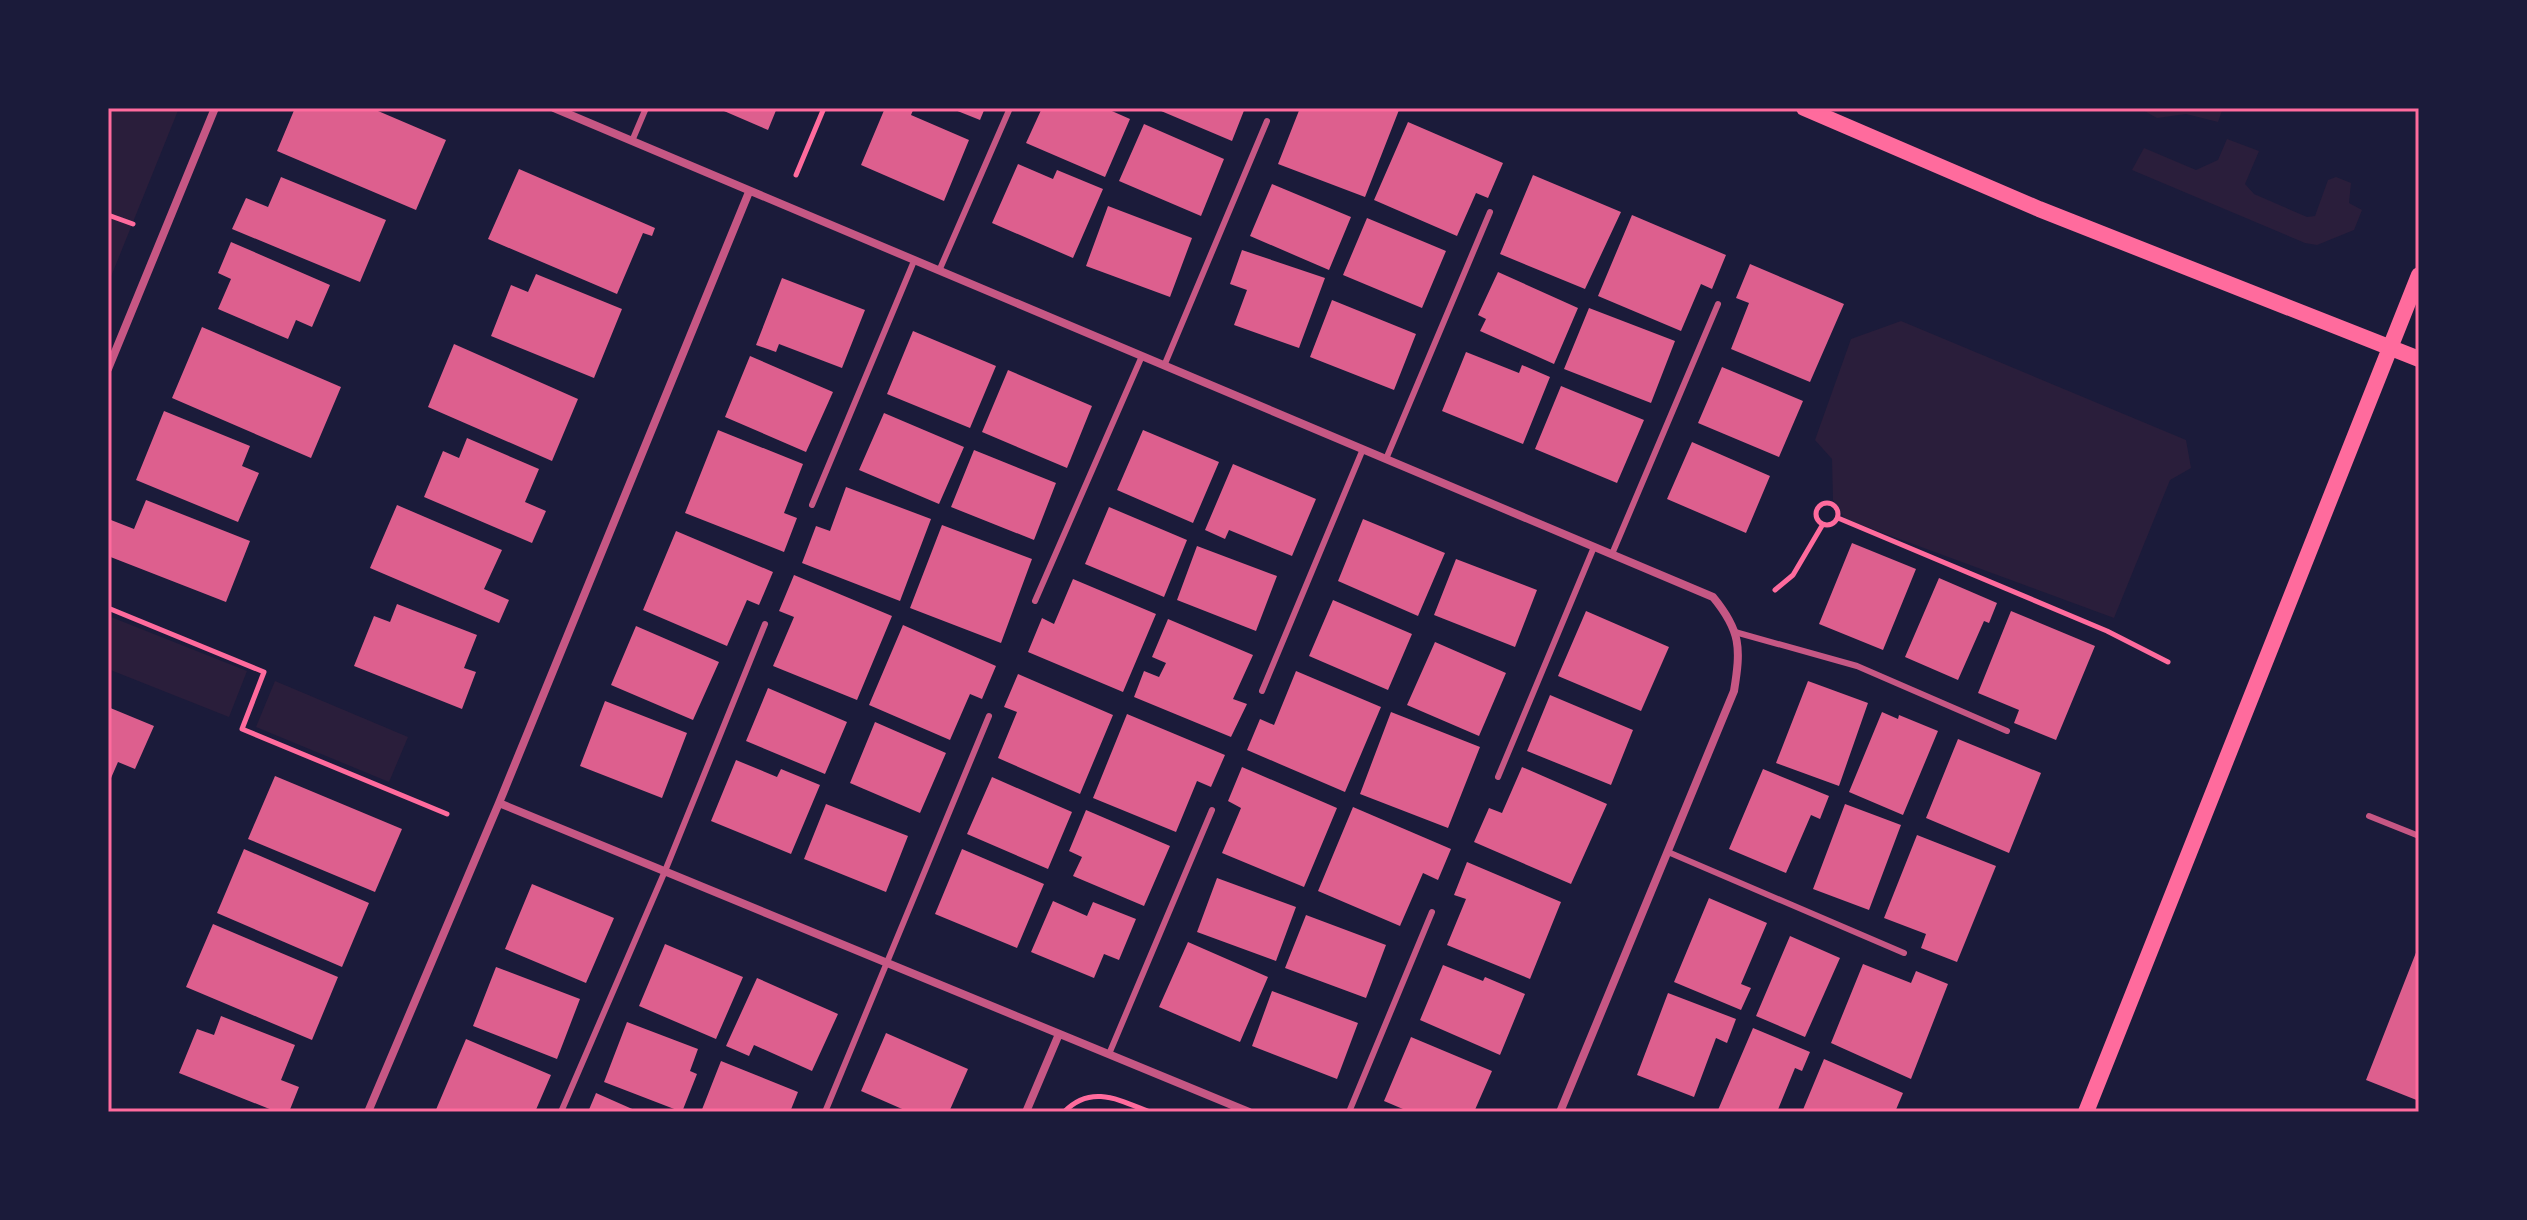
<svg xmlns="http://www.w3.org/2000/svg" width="2527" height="1220" font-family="Rubik,sans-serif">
<rect width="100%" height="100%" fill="#1b1b3a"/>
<!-- green -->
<path fill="#2a1e3b" d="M108 108H179L108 284Z
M2139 108H2223L2218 122 2186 114 2157 118Z
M2227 139 2259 151 2245 184 2254 194 2307 217 2315 216 2328 180 2336 177 2351 183 2349 203 2362 210 2354 230 2317 245 2305 243 2132 170 2144 148 2196 170 2218 160Z
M1901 321 2186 440 2191 468 2170 480 2114 618 1845 519 1833 500 1832 459 1815 440 1851 339Z
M111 617 247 671 229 717 108 669Z
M275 681 408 737 389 782 256 727Z"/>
<!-- building -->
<path fill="#dd5f8e" d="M295 108H371L446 140 416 210 277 151Z
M717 108H777L768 130Z
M885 108H914L911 115 969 140 944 201 861 165Z
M950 108H985L980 120Z
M1042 108H1105L1130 119 1105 177 1026 143Z
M1154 108H1245L1232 141Z
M1300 108 1399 110 1365 197 1278 164Z
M1408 122 1503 163 1488 198 1476 193 1457 236 1374 200Z
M1144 124 1224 159 1201 216 1119 181Z
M1018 164 1053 179 1057 170 1103 189 1073 258 992 223Z
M519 169 655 228 652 236 643 233 617 294 488 239Z
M1533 175 1621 212 1585 289 1500 254Z
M281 177 386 220 360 282 232 229 246 198 268 207Z
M1272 184 1351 217 1329 270 1250 236Z
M1108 206 1192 238 1170 297 1086 266Z
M1632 215 1726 255 1712 289 1701 284 1681 331 1598 296Z
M1367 218 1446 251 1422 308 1343 275Z
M231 242 330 285 312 327 296 320 288 339 218 309 231 279 218 273Z
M1242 250 1325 278 1299 348 1234 325 1247 290 1230 284Z
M1750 264 1844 304 1810 382 1731 349 1749 303 1736 298Z
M1498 272 1578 308 1554 364 1480 331 1486 319 1478 315Z
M536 274 622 309 594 378 491 336 511 285 528 292Z
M782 278 865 310 842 368 779 344 776 352 756 345Z
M1332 300 1416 334 1394 390 1310 357Z
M1589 308 1675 341 1651 403 1564 369Z
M202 327 341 387 311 458 172 398Z
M913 331 996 366 970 428 887 394Z
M454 344 578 399 552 461 428 407Z
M1466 352 1519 373 1522 365 1550 377 1523 444 1442 411Z
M750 356 833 392 806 452 725 417Z
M1722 367 1803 401 1779 457 1698 423Z
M1008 370 1092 406 1067 468 982 432Z
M1561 386 1644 420 1617 483 1535 449Z
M164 411 250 446 242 466 259 473 238 522 136 480Z
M884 413 964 447 939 504 859 470Z
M718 430 803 464 784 513 797 518 784 552 685 513Z
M1143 430 1219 462 1193 523 1117 490Z
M467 438 539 469 525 502 546 511 532 543 424 497 443 451 459 458Z
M1692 442 1770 476 1746 533 1667 499Z
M974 450 1056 483 1034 540 951 507Z
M1233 464 1316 499 1292 556 1229 530 1225 539 1205 530Z
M846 487 931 519 900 601 802 563 816 526 830 531Z
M146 500 250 541 226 602 108 556 111 520 134 529Z
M397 505 502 550 484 589 509 600 499 623 370 568Z
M1109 507 1187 540 1164 597 1085 564Z
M1363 519 1445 553 1418 616 1338 581Z
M942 525 1032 559 1001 643 910 608Z
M676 531 773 572 759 605 747 600 727 646 643 610Z
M1852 543 1916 569 1883 650 1819 624Z
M1197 546 1277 576 1256 631 1177 600Z
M1456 559 1537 590 1515 647 1434 615Z
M794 575 892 616 857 700 773 666 794 617 779 611Z
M1939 578 1997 603 1989 623 1984 621 1958 680 1905 657Z
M1073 579 1156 614 1123 692 1028 652 1042 618 1054 624Z
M1333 600 1412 634 1388 690 1309 656Z
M397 604 477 635 464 668 476 672 462 709 354 666 374 616 390 622Z
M1586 611 1669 647 1641 711 1558 676Z
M2011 611 2095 646 2056 740 2014 723 2019 710 1978 693Z
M1168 619 1253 655 1233 699 1247 704 1231 737 1134 697 1144 671 1159 677 1166 663 1152 657Z
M903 625 996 666 982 699 970 694 950 740 869 705Z
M636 626 719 662 693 720 611 685Z
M1435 642 1506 673 1479 736 1407 705Z
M1296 671 1381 707 1345 792 1247 750 1260 719 1274 725Z
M1018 674 1113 715 1080 794 998 758 1017 712 1004 707Z
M1808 681 1868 703 1839 786 1776 763Z
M768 688 847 722 825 774 746 741Z
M1550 695 1633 730 1611 785 1527 751Z
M605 701 687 733 662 798 580 766Z
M108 707 154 726 135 769 118 762 108 785Z
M1391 712 1480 747 1448 828 1360 794Z
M1882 712 1898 719 1899 715 1938 731 1903 815 1849 792Z
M1127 714 1225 755 1211 787 1197 781 1176 832 1093 798Z
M875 722 946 753 920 813 850 783Z
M1958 739 2041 773 2009 853 1926 818Z
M736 760 777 777 781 769 820 785 791 854 711 821Z
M1242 767 1337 808 1304 887 1222 853 1241 808 1228 801Z
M1522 767 1607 804 1571 884 1474 842 1489 808 1502 813Z
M1763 769 1829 796 1820 819 1811 815 1786 873 1729 849Z
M275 776 402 829 375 892 248 839Z
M992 777 1072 812 1048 869 967 834Z
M826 804 908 836 886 892 804 859Z
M1845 804 1901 825 1869 910 1813 889Z
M1353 807 1451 849 1438 880 1423 873 1400 926 1318 891Z
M1086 810 1170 846 1144 906 1073 876 1082 857 1069 851Z
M1917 835 1996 866 1957 962 1921 948 1926 934 1884 918Z
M244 849 369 903 342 967 217 913Z
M962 849 1044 884 1017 948 935 914Z
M1467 862 1561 902 1530 979 1447 945 1466 899 1454 895Z
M1217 878 1296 907 1276 961 1197 932Z
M532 884 614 918 586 983 505 949Z
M1709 898 1767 923 1741 984 1751 988 1741 1010 1674 982Z
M1053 901 1087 916 1093 902 1136 919 1119 960 1104 954 1094 978 1031 952Z
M1306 915 1386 945 1366 998 1285 968Z
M213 924 338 977 312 1040 186 987Z
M1790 936 1840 958 1805 1037 1756 1016Z
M1188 942 1268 977 1240 1042 1159 1007Z
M665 944 743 977 716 1039 639 1006Z
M2419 945V1101L2366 1080Z
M1863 964 1911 983 1916 971 1948 984 1911 1079 1831 1043Z
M1443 965 1483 981 1485 977 1525 994 1500 1055 1420 1020Z
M496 967 580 999 557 1059 473 1026Z
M757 978 838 1014 812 1071 754 1045 749 1056 726 1046Z
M1272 991 1358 1023 1337 1079 1252 1046Z
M1668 993 1736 1019 1727 1043 1716 1038 1694 1097 1637 1075Z
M221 1016 295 1045 281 1080 299 1087 289 1112H277L179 1073 197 1029 214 1035Z
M627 1022 698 1049 690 1071 697 1074 682 1112 604 1082Z
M1753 1028 1810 1052 1802 1071 1795 1068 1777 1112H1723L1718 1110Z
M886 1033 968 1069 949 1112H909L861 1091Z
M1411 1037 1492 1071 1474 1112H1410L1384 1101Z
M466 1039 551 1075 535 1112H435Z
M1824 1059 1903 1093 1895 1112H1802Z
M721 1061 798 1092 790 1112H701Z
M596 1093 639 1112H588Z"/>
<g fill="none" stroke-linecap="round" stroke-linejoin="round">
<!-- path -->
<path stroke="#ff6b9d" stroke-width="5" d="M796 175 824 108
M108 215 133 224
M1816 514a11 11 0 1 1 22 0a11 11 0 1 1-22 0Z
M1838 518 2107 631 2168 662
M1775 590 1793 575 1823 524
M108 608 264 672 242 729 447 814
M1064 1112C1091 1084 1119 1100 1150 1112"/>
<!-- service -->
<path stroke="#c65784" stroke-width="6" d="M632 141 646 108
M939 271 1010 108
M1164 366 1267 121
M1386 459 1490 212
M812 505 914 261
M1612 554 1718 304
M1035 601 1142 356
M1735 632 1857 666 2007 731
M1262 691 1363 449
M1498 777 1594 547
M2369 816 2419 836
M1668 852 1904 953
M1109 1054 1212 810
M561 1112 665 871 765 624
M825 1112 989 716
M1349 1112 1432 912"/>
<!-- minor -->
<path stroke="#c65784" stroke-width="8" d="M554 108 1713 597C1741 631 1741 648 1734 691L1560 1112
M108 369 215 108
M499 803 1249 1112
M368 1112 499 803 749 192
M1026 1112 1059 1034"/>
<!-- secondary -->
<path stroke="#ff6b9d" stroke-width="16" d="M1804 108 2039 209 2419 359
M2086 1112 2419 275"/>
</g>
<!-- border -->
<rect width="2527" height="1220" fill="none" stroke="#1b1b3a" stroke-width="220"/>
<rect x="110" y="110" width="2307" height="1000" fill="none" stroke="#ff6b9d" stroke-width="3"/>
</svg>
